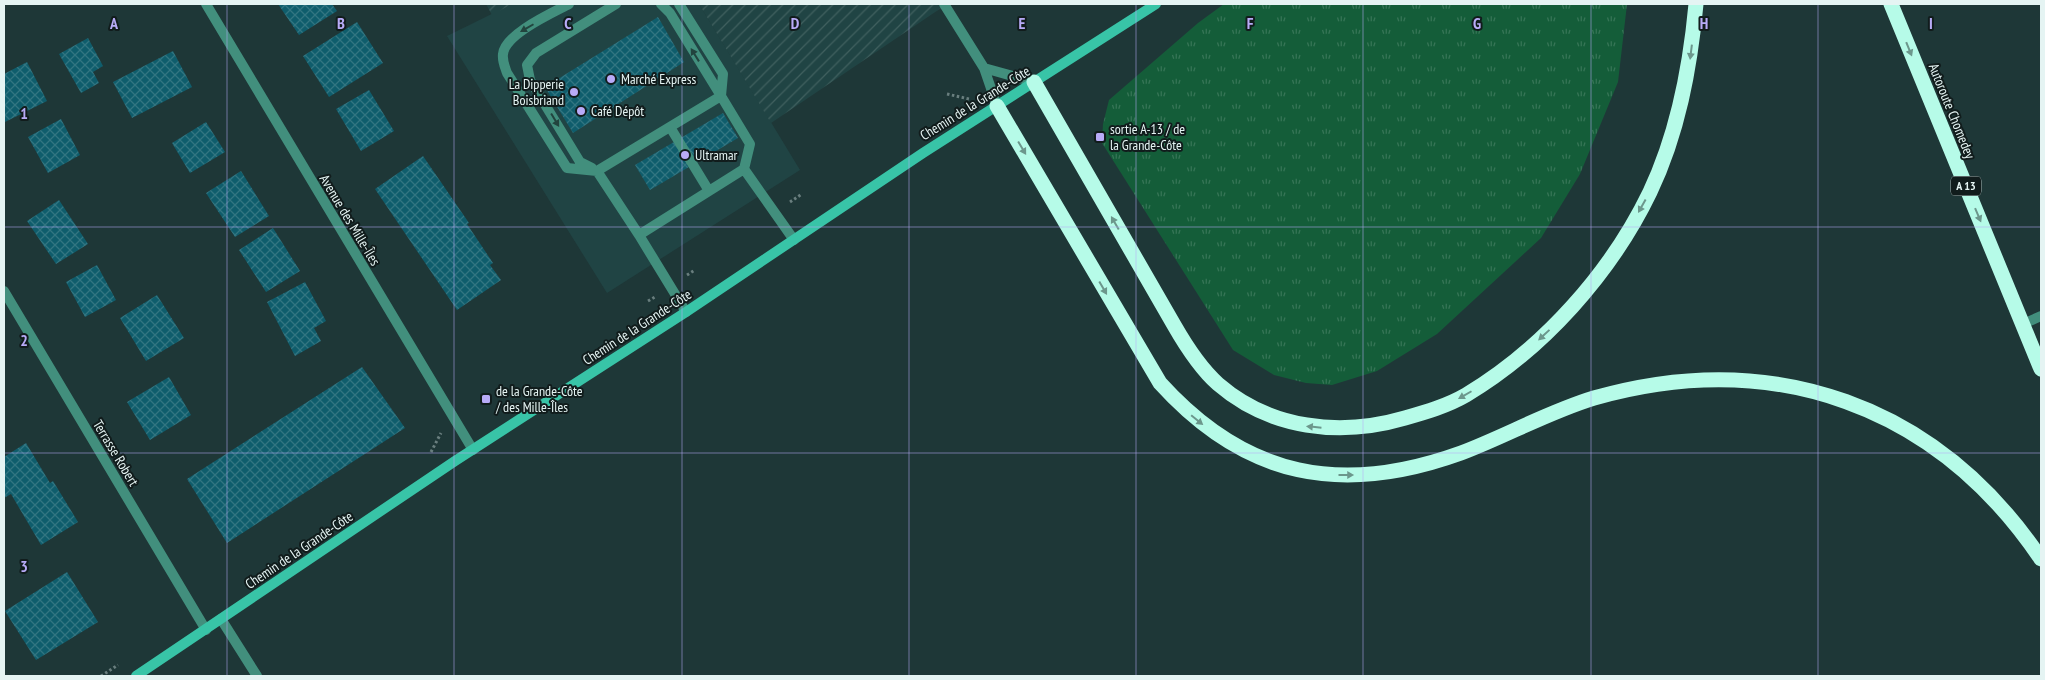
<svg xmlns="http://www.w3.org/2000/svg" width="2045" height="680" font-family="'PT Sans Narrow',sans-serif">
<defs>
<pattern id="industrial-furrows" width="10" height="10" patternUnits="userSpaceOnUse" patternTransform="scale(1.25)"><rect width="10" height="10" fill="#204444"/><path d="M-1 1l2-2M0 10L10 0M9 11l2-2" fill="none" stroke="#40605f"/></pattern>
<pattern id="grass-tufts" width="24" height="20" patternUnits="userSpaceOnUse" patternTransform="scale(1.25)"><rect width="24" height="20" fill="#145d39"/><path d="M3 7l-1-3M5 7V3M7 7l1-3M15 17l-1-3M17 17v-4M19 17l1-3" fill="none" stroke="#367556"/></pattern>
<pattern id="building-cross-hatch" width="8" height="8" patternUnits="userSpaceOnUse" patternTransform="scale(1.25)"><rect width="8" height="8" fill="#0f5d6c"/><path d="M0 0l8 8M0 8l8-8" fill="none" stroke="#327581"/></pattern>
</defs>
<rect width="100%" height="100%" fill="#1e3737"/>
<!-- built -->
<path fill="#204444" d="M512 4H699L800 170 607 293 447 36Z"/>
<!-- industrial -->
<path fill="url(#industrial-furrows)" d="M486 4H512L492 15Z
M699 4H947L771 123Z"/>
<!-- grass -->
<path fill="url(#grass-tufts)" d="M1224 4H1627L1618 82 1580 174 1541 238 1437 334 1377 371 1332 385 1306 383 1274 375 1233 350 1102 143 1103 124 1109 100 1198 23Z"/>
<!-- building -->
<path fill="url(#building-cross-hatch)" d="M278 4H332L337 11 299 35Z
M658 17 684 62 573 133 545 87Z
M357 22 383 63 329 97 303 56Z
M88 38 103 66 93 72 99 83 81 93 59 54Z
M173 51 192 87 132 118 113 82Z
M27 62 47 101 5 122 4 74Z
M369 90 394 131 361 151 336 109Z
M723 113 738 138 650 190 635 165Z
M61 119 80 155 48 173 28 137Z
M206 122 225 152 190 173 172 143Z
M423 156 469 223 467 224 493 263 490 265 501 280 457 310 375 189Z
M241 171 269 216 235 237 206 193Z
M59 200 88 244 56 264 27 221Z
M273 228 300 271 266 292 239 250Z
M97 265 116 300 85 317 66 282Z
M305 282 326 321 314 328 321 341 295 356 267 302Z
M157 295 184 338 146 361 120 318Z
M362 367 405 428 227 543 187 479Z
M169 377 191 415 150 440 127 402Z
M26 443 50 483 53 481 78 522 41 545 11 494 4 498V457Z
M67 572 98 622 36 660 5 611Z"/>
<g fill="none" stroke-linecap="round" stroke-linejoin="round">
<!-- path -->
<path stroke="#697e7e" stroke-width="3" stroke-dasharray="2.5 2.5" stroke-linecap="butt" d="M947 94 969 99
M790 202 802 194
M687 275 695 270
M648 301 655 297
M431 452 441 433
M101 676 118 665"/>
<!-- service -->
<path stroke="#428f7d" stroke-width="10" d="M569 4C552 13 505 34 503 54 502 61 505 67 507 73L567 168 597 171
M661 4 670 13 721 96
M679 4 723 74 721 96
M944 4 984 68 997 106
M984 68 1034 82
M670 127 709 191
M592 168 580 162 530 80 527 65 536 53 616 4
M639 235 597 171 721 96 750 144 744 169
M686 312 639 235 744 169 794 240
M2023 324 2041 316
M221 619 257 676"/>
<!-- minor -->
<path stroke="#428f7d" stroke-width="10" d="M206 4 473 450
M4 291 206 630"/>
<!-- secondary -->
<path stroke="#38c4a7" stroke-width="10" d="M136 676 455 461 686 312 923 153 1156 4"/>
<!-- motorway -->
<path stroke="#b6fbe8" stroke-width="15" d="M1891 4 2041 369
M1034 82 1174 325C1186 346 1200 368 1218 384 1270 429 1340 437 1405 418 1426 412 1447 406 1466 395 1543 349 1611 273 1650 192 1678 133 1690 69 1696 4
M997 106 1160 383C1246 478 1342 496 1461 453 1506 436 1548 412 1594 398 1774 347 1937 405 2041 559"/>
</g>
<!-- one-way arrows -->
<defs><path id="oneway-solid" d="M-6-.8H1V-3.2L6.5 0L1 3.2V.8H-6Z" transform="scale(1.25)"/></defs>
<g fill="#22443e">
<use href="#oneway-solid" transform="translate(527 28) rotate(150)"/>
<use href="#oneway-solid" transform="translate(695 55) rotate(-122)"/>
<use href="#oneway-solid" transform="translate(555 120) rotate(59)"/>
</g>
<g fill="#6c978c">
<use href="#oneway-solid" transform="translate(1909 49) rotate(68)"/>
<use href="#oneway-solid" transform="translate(1691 52) rotate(97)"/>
<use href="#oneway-solid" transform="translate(1022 148) rotate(59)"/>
<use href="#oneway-solid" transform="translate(1642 206) rotate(119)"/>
<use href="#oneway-solid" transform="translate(1978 215) rotate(67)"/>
<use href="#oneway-solid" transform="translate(1115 223) rotate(-120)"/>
<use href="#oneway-solid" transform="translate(1103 288) rotate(60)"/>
<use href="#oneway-solid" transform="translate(1544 335) rotate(137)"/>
<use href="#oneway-solid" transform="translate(1465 395) rotate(150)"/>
<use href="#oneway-solid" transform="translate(1197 420) rotate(39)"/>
<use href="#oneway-solid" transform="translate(1314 427) rotate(-174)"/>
<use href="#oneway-solid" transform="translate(1346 475)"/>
</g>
<!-- grid -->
<path fill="none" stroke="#b8abf7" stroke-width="1" stroke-opacity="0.55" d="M227 4V676M454 4V676M682 4V676M909 4V676M1136 4V676M1363 4V676M1591 4V676M1818 4V676M4 227H2041M4 453H2041"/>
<!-- markers -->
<g fill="#b8abf7" stroke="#111c1c" stroke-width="2">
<circle cx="611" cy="79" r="5"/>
<circle cx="574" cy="92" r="5"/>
<circle cx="581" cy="111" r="5"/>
<rect x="1095" y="132" width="10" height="10" rx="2.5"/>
<circle cx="685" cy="155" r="5"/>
<rect x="481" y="394" width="10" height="10" rx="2.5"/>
</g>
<g text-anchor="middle" stroke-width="4" stroke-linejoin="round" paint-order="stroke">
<!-- shield labels -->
<rect fill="#111c1c" stroke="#a5b3b2" stroke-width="1" x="1951" y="176.5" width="30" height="19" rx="4"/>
<g font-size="12" font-weight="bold" fill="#e5f4f3">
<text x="1966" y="190">A 13</text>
</g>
<!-- poi labels -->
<g font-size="14" fill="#e5f4f3" stroke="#111c1c" text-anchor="start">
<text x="621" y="84">Marché Express</text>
<text x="564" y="89" text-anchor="end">La Dipperie<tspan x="564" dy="16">Boisbriand</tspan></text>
<text x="591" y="116">Café Dépôt</text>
<text x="1110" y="134">sortie A-13 / de<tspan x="1110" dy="16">la Grande-Côte</tspan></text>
<text x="695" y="160">Ultramar</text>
<text x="496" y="396">de la Grande-Côte<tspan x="496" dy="16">/ des Mille-Îles</tspan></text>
</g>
<!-- street labels -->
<g font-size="14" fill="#e5f4f3" stroke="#111c1c">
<text transform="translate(975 103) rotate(-32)" y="5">Chemin de la Grande-Côte</text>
<text transform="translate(1952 111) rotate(68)" y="5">Autoroute Chomedey</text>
<text transform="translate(350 220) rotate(59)" y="5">Avenue des Mille-Îles</text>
<text transform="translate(637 327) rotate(-33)" y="5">Chemin de la Grande-Côte</text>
<text transform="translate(116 453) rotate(59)" y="5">Terrasse Robert</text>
<text transform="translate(299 550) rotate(-34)" y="5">Chemin de la Grande-Côte</text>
</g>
</g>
<g font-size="16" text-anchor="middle" font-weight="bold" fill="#b8abf7" stroke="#111c1c" stroke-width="4" stroke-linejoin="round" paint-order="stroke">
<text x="114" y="29">A</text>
<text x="341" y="29">B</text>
<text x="568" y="29">C</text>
<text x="795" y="29">D</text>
<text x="1022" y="29">E</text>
<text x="1250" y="29">F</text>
<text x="1477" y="29">G</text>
<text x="1704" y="29">H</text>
<text x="1931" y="29">I</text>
<text x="24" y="119">1</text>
<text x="24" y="346">2</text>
<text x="24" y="572">3</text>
</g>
<!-- border -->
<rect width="2045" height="680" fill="none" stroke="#e5f4f3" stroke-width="10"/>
</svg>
